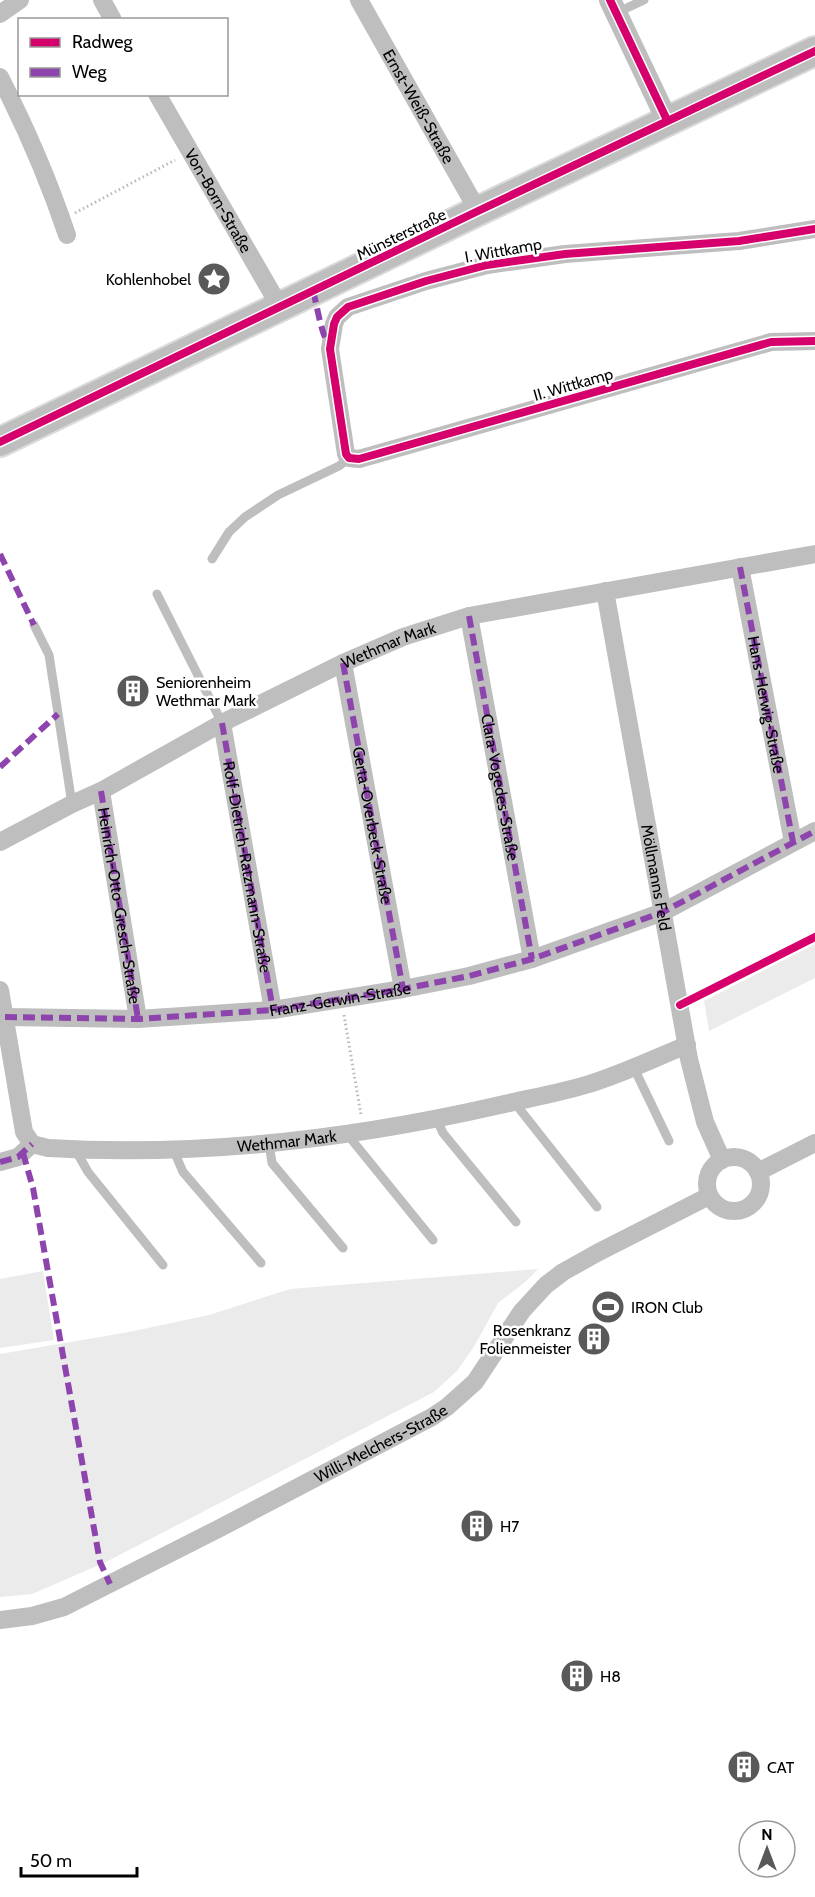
<svg xmlns="http://www.w3.org/2000/svg" width="815" height="1897" font-family="Cabin,sans-serif">
<rect width="100%" height="100%" fill="#fff"/>
<!-- green -->
<path fill="#ebebeb" d="M815 944V978L709 1031 704 1001Z
M538 1269 524 1283 498 1303 475 1345 457 1371 434 1392 106 1562 32 1594 0 1597V1354L129 1332 209 1315 290 1289Z
M43 1271 54 1340 0 1348V1279Z"/>
<g fill="none" stroke-linecap="round" stroke-linejoin="round">
<!-- primary casing -->
<g stroke="#dbdbdb" stroke-width="32">
<path id="primary" d="M0 442 478 211 815 51"/>
</g>
<!-- path -->
<path stroke="#b9b9b9" stroke-width="3" stroke-dasharray="1.5 3" stroke-linecap="butt" d="M75 213 175 160
M344 1015 361 1115"/>
<!-- service -->
<path stroke="#bebebe" stroke-width="9" d="M616 13 644 0
M212 559 229 532 245 517 278 495 339 466 349 458
M157 594 222 723
M34 625 49 655 72 804
M633 1066 669 1141
M514 1102 597 1207
M437 1120 443 1133 516 1222
M347 1134 433 1240
M269 1143 272 1163 343 1248
M75 1149 88 1172 163 1265
M173 1149 183 1172 261 1263"/>
<!-- minor -->
<g stroke="#bebebe" stroke-width="18">
<path d="M102 0 113 20"/>
<path id="s1" d="M359 0 478 211"/>
<path d="M0 14 20 0"/>
<path d="M0 77C26 128 49 181 67 235"/>
<path id="s2" d="M157 94 280 307"/>
<path d="M815 229 739 241 565 254 487 265 426 281 348 307 337 317 334 324 330 349 346 454 349 458 359 459 771 342 815 341"/>
<path d="M740 567 793 842"/>
<path id="s3" d="M605 591 689 1059 705 1122 722 1160"/>
<path id="s4" d="M469 616 532 959"/>
<path id="s5" d="M343 663 403 989"/>
<path d="M222 723 273 1010"/>
<path id="s6" d="M101 791 138 1019"/>
<path id="s7" d="M0 842 72 804 101 791 222 723 343 663 403 637 469 616 815 554"/>
<path id="s8" d="M0 990 24 1132 32 1144 48 1148C200 1157 352 1139 500 1105 530 1098 560 1093 589 1084 622 1074 655 1058 687 1045"/>
<path d="M5 1017 138 1019 273 1010 403 989 469 976 532 959 663 912 815 831"/>
<circle cx="734" cy="1184" r="27"/>
<path d="M0 1162 18 1157 32 1144"/>
<path d="M758 1172 815 1143"/>
<path id="s9" d="M0 1620 32 1616 64 1607 220 1528 432 1417 447 1407 475 1382 522 1311 546 1285 563 1272 597 1253 709 1196"/>
</g>
<!-- tertiary -->
<path stroke="#bebebe" stroke-width="22" d="M610 0 667 120"/>
<!-- primary -->
<use href="#primary" stroke="#bebebe" stroke-width="28"/>
<!-- quiet -->
<g stroke="#8e44ad" stroke-width="6" stroke-dasharray="12 6" stroke-linecap="butt">
<path d="M313 291C318 309 320 330 329 346"/>
<path d="M0 554 34 625"/>
<path id="s10" d="M740 567 793 842"/>
<path d="M469 616 532 959"/>
<path d="M343 663 403 989"/>
<path id="s11" d="M222 723 273 1010"/>
<path d="M0 767 58 714"/>
<path d="M101 791 138 1019"/>
<path id="s12" d="M5 1017 138 1019 273 1010 403 989 469 976 532 959 663 912 815 831"/>
<path d="M23 1153 33 1188 100 1562 110 1584"/>
<path d="M0 1162 18 1157 32 1144"/>
</g>
<!-- cycleway casing -->
<g stroke="#fff" stroke-width="11">
<path id="cycleway" d="M610 0 667 120
M815 229 739 241 565 254 487 265 426 281 348 307 337 317 334 324 330 349 346 454 349 458 359 459 771 342 815 341
M0 442 478 211 815 51
M680 1005 815 937"/>
</g>
<!-- cycleway -->
<use href="#cycleway" stroke="#d6006c" stroke-width="8"/>
</g>
<!-- icons -->
<defs>
<g id="sight-disc" transform="scale(1.725)"><circle r="9.5" fill="#595959" stroke="#fff"/><path d="M0-6L1.8-2.2L6-1.7L2.9 1.2L3.7 5.4L0 3.3L-3.7 5.4L-2.9 1.2L-6-1.7L-1.8-2.2Z" fill="#fff"/></g>
<g id="building-disc" transform="scale(1.725)"><circle r="9.5" fill="#595959" stroke="#fff"/><path d="M-4-6H4V6H1V3H-1V6H-4ZM-2.5-4.3h1.7v1.8h-1.7ZM.8-4.3h1.7v1.8H.8ZM-2.5-1h1.7V.8h-1.7ZM.8-1h1.7V.8H.8Z" fill="#fff"/></g>
<g id="stadium-disc" transform="scale(1.725)"><circle r="9.5" fill="#595959" stroke="#fff"/><path d="M0-5a6.5 5 0 1 0 0 10a6.5 5 0 1 0 0-10ZM-3.5-1.8h7v3.6h-7Z" fill="#fff"/></g>
</defs>
<g fill-rule="evenodd">
<use href="#sight-disc" x="214" y="279"/>
<use href="#building-disc" x="133" y="691"/>
<use href="#stadium-disc" x="608" y="1307"/>
<use href="#building-disc" x="594" y="1339"/>
<use href="#building-disc" x="477" y="1526"/>
<use href="#building-disc" x="577" y="1676"/>
<use href="#building-disc" x="744" y="1767"/>
</g>
<g text-anchor="middle" stroke-width="5" stroke-linejoin="round" paint-order="stroke">
<!-- street labels -->
<g font-size="16" fill="#000" stroke="#fff">
<text dy="6" stroke="none"><textPath href="#s1" startOffset="122">Ernst-Weiß-Straße</textPath></text>
<text dy="6" stroke="none"><textPath href="#s2" startOffset="123">Von-Born-Straße</textPath></text>
<text transform="translate(401 234) rotate(-26)" y="6">Münsterstraße</text>
<text transform="translate(503 250) rotate(-10)" y="6">I. Wittkamp</text>
<text transform="translate(573 384) rotate(-16)" y="6">II. Wittkamp</text>
<text dy="6" stroke="none"><textPath href="#s7" startOffset="436">Wethmar Mark</textPath></text>
<text dy="6" stroke="none"><textPath href="#s10" startOffset="140">Hans-Herwig-Straße</textPath></text>
<text dy="6" stroke="none"><textPath href="#s4" startOffset="174">Clara-Vogedes-Straße</textPath></text>
<text dy="6" stroke="none"><textPath href="#s5" startOffset="165">Gerta-Overbeck-Straße</textPath></text>
<text dy="6" stroke="none"><textPath href="#s11" startOffset="146">Rolf-Dietrich-Ratzmann-Straße</textPath></text>
<text dy="6" stroke="none"><textPath href="#s3" startOffset="291">Möllmanns Feld</textPath></text>
<text dy="6" stroke="none"><textPath href="#s6" startOffset="116">Heinrich-Otto-Gresch-Straße</textPath></text>
<text dy="6" stroke="none"><textPath href="#s12" startOffset="336">Franz-Gerwin-Straße</textPath></text>
<text dy="6" stroke="none"><textPath href="#s8" startOffset="414">Wethmar Mark</textPath></text>
<text dy="6" stroke="none"><textPath href="#s9" startOffset="422">Willi-Melchers-Straße</textPath></text>
</g>
<!-- poi labels -->
<g font-size="16" fill="#000" stroke="#fff" text-anchor="start">
<text x="191" y="285" text-anchor="end">Kohlenhobel</text>
<text x="156" y="688">Seniorenheim<tspan x="156" dy="18">Wethmar Mark</tspan></text>
<text x="631" y="1313">IRON Club</text>
<text x="571" y="1336" text-anchor="end">Rosenkranz<tspan x="571" dy="18">Folienmeister</tspan></text>
<text x="500" y="1532">H7</text>
<text x="600" y="1682">H8</text>
<text x="767" y="1773">CAT</text>
</g>
</g>
<!-- legend -->
<rect x="18" y="18" width="210" height="78" fill="#ffffff" stroke="#999999" stroke-width="1.5"/>
<rect x="30" y="38" width="30" height="9" fill="#d6006c" stroke="#999999" stroke-width="1.5"/>
<text x="72" y="48" font-size="18" fill="#000000">Radweg</text>
<rect x="30" y="68" width="30" height="9" fill="#8e44ad" stroke="#999999" stroke-width="1.5"/>
<text x="72" y="78" font-size="18" fill="#000000">Weg</text>
<!-- north arrow -->
<g transform="translate(767 1849)"><circle r="28" fill="#ffffff" stroke="#999999" stroke-width="1.5"/>
<path d="M0-4.5L10 22L0 15L-10 22Z" fill="#595959"/>
<text y="-9" font-size="16" font-weight="bold" text-anchor="middle" fill="#000000">N</text>
</g>
<!-- scale -->
<path d="M21 1867v9h116v-9" fill="none" stroke="#000000" stroke-width="3"/>
<text x="30" y="1867" font-size="18" fill="#000000" stroke="#ffffff" stroke-width="4.5" paint-order="stroke">50 m</text>
</svg>
